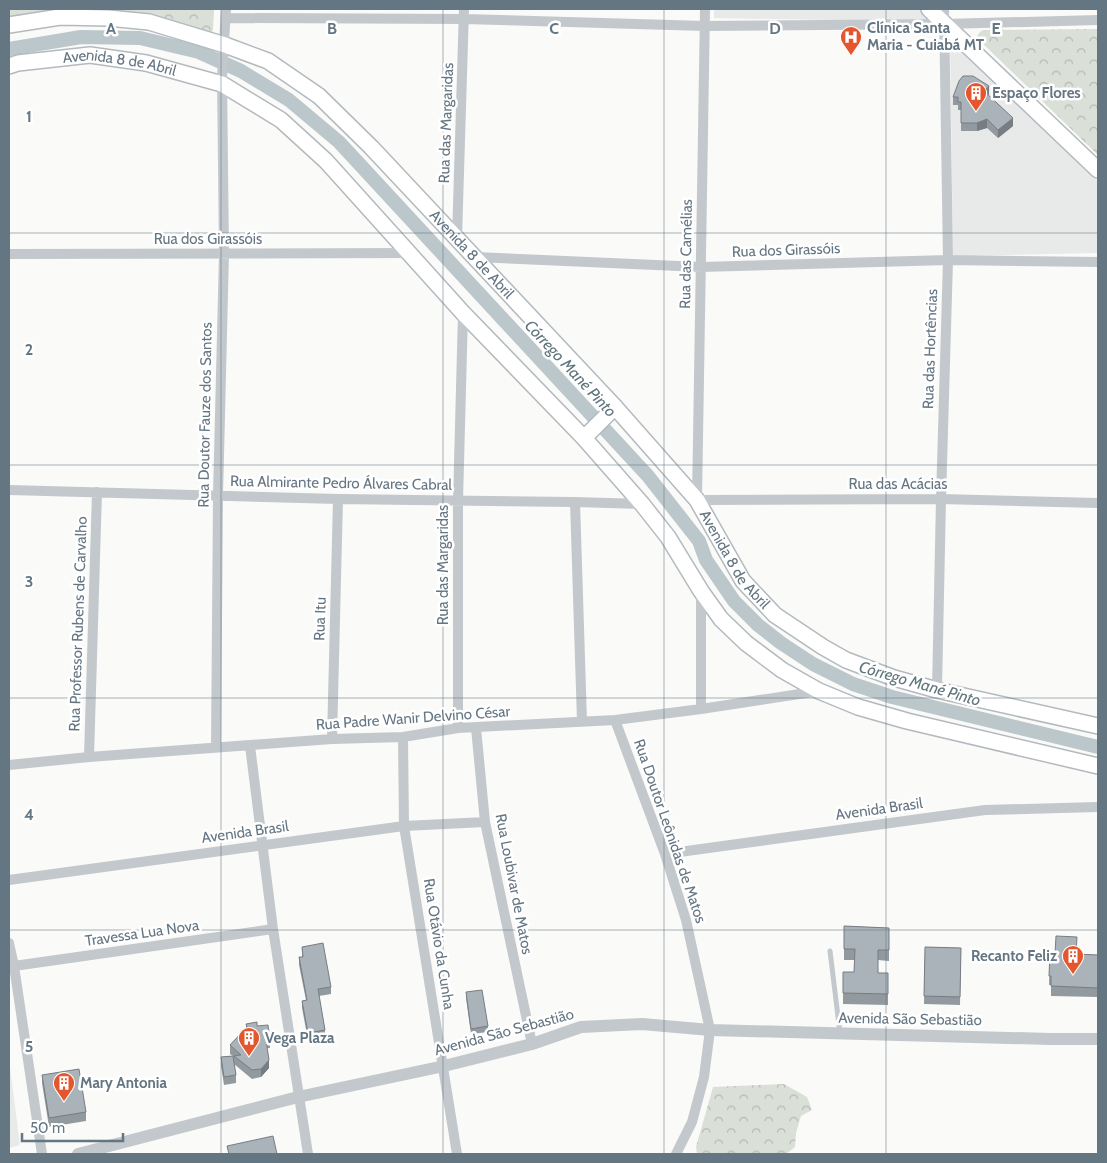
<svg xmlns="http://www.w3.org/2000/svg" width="1107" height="1163" font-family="Cabin,sans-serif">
<defs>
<pattern id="forest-crowns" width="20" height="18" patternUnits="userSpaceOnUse" patternTransform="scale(1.25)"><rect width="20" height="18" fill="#dadfd7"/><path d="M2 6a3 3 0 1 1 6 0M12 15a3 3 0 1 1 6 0" fill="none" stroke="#b4b9b4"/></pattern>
</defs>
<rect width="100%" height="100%" fill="#fafaf8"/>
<!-- built -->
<path fill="#e8e9e9" d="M714 9H923L936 22 714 18Z
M950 34 1098 181V253L953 256Z
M9 1060 20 1145 9 1148Z"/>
<!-- forest -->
<path fill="url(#forest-crowns)" d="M9 9H214L213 30 211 35C171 25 128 10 86 10 60 9 34 15 9 19Z
M1098 29V155L979 40 977 36 980 32 983 30Z
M784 1084 807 1097 812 1110 801 1116 796 1133 795 1147 786 1154H697L696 1147 713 1087Z"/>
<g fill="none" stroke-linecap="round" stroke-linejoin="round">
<!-- canal -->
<path stroke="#bbc7cb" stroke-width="14" d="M9 49 81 37 140 38 199 52 241 71 289 100 339 142 648 476 699 541 706 560 734 601 758 625 781 643 813 664 853 684 892 697 1098 747"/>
<!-- secondary casing -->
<g stroke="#b3babf" stroke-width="18">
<g id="secondary">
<path d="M929 9 1098 170"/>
<path id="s1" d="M9 25 60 17 108 18 149 22 225 45 268 61 319 96 371 147 615 407 697 500 743 581 775 615 823 647 846 660 894 678 937 690 1098 726"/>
<path id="s2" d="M9 66 18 63 90 55 146 63 222 84 281 120 326 161 463 313 584 438 642 504 668 537 701 591 721 619 746 643 782 670 819 691 858 707 907 721 1098 766"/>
<path d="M584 438 615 407"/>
</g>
</g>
<!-- service -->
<path stroke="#c3c8cc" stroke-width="5" d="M830 951 840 1033"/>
<!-- minor -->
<path stroke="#c3c8cc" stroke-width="10" d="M705 9 697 500 941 499 1098 503
M226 18 464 19 705 26 944 24 1098 20
M457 238 464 9
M9 254 408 253
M475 257 701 267 948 260 1098 262
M9 490 338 499 575 502 642 504
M575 502 582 721
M701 591V709
M937 690 941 499 948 260 944 9
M615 720 665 854 686 920 710 1030 704 1077 692 1122 676 1154
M458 728V501L463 313
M476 728 485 822 532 1044
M403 737 404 826 457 1154
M332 739 338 499
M250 746 273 929 308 1154
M216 747 218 496 224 254 222 77 226 9
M89 757 97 492
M9 765 89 757 332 739 403 737 458 728 615 720 701 709 819 691
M665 854 985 810 1098 807
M9 880 404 826 485 822
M9 943 14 966 42 1154
M14 966 273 929"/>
<!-- tertiary -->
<path stroke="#c3c8cc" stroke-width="12" d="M78 1154 298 1097 444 1066 532 1044 581 1027 642 1024 710 1030 1051 1039H1098"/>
<!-- secondary -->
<use href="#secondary" stroke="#fff" stroke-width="15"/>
</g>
<!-- wall -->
<path fill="#929a9f" d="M989 94 988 95 1013 126 998 138 987 128 977 131H961V110H958V105H953V97Z
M844 926 889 928V961L878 960V973H888V1005L843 1004V972H854L855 960H844Z
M302 947 331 987V994L319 996 325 1030V1038L308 1040 302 1008V1001L306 1000 299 965V957H302Z
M925 947 961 948 960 1005 924 1004Z
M1050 953 1098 955V997L1051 996V985H1049Z
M466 992 488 1026V1032L471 1034 466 998Z
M246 1024 257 1026 270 1040V1048H267L269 1068 261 1077 252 1079 234 1064 236 1075V1083L224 1085 221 1066V1057L233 1056 230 1054V1045L246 1028Z
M42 1075 86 1112V1121L49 1127 42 1083Z"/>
<!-- shaded-wall -->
<path fill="#777d82" d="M989 86V94L984 100V91Z
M1013 118V126L998 138V130Z
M987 119V128L977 131V123Z
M269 1060V1068L261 1077V1069Z"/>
<!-- building -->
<path fill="#aab3b9" stroke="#777d82" d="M963 76H973L989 86 984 91 1013 118 998 130 987 119 977 123H961V102H958V97H953L959 81Z
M844 926 889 928V950H878V973H888V994L843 993V972H854L855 949H844Z
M1056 936 1077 937 1076 954 1098 955V988L1051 986V976H1049L1050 953 1055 954Z
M323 943 331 987 318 989 325 1030 308 1033 302 1001 307 1000 299 957H303L302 947Z
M925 947 961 948 960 997 924 996Z
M482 990 488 1026 471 1029 466 992Z
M257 1022V1026L268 1025 270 1040H266L269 1060 261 1069 252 1070 234 1056 241 1055 230 1045 247 1027 246 1024Z
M233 1056 236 1075 224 1077 221 1057Z
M79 1069 86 1112 49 1118 42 1075Z
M273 1136 277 1154H229L227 1146Z"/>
<!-- grid -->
<path fill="none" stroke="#657683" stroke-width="1" stroke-opacity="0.55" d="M221 9V1154M443 9V1154M664 9V1154M886 9V1154M9 233H1098M9 465H1098M9 698H1098M9 930H1098"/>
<!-- icons -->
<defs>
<g id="hospital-pin" transform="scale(1.125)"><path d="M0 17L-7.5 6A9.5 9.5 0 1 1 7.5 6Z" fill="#e4572e" stroke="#fff"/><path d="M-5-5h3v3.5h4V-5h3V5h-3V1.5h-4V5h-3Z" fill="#fff"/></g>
<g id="building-pin" transform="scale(1.125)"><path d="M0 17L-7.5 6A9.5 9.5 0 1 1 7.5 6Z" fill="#e4572e" stroke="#fff"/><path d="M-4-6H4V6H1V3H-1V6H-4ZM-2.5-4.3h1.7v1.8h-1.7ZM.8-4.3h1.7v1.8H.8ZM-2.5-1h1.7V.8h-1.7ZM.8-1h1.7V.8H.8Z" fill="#fff"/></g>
</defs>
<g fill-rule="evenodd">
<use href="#hospital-pin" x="851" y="37"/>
<use href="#building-pin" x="976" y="93"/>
<use href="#building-pin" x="1073" y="956"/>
<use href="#building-pin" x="249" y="1038"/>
<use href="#building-pin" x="64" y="1083"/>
</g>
<g text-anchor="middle" stroke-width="5" stroke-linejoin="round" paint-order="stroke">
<!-- poi labels -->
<g font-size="15" font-weight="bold" fill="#657683" stroke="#fff" text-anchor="start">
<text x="867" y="33">Clínica Santa<tspan x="867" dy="17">Maria - Cuiabá MT</tspan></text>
<text x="992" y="98">Espaço Flores</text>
<text x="1057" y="961" text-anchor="end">Recanto Feliz</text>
<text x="265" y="1043">Vega Plaza</text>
<text x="80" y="1088">Mary Antonia</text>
</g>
<!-- street labels -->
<g font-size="15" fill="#657683" stroke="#fff">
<text dy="5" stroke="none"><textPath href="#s2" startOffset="112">Avenida 8 de Abril</textPath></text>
<text transform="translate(446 123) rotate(-88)" y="5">Rua das Margaridas</text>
<text x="208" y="244">Rua dos Girassóis</text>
<text transform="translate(786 250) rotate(-2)" y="5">Rua dos Girassóis</text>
<text dy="5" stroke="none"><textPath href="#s1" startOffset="548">Avenida 8 de Abril</textPath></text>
<text transform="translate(686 254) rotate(-89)" y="5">Rua das Camélias</text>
<text transform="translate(930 349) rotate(-88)" y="5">Rua das Hortências</text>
<text transform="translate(205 415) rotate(-89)" y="5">Rua Doutor Fauze dos Santos</text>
<text transform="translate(341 483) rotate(1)" y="5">Rua Almirante Pedro Álvares Cabral</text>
<text x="898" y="489">Rua das Acácias</text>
<text dy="5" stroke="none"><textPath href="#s1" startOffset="952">Avenida 8 de Abril</textPath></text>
<text transform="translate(443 565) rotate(-90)" y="5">Rua das Margaridas</text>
<text transform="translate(320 619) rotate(-88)" y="5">Rua Itu</text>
<text transform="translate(78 624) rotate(-88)" y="5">Rua Professor Rubens de Carvalho</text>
<text transform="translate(413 718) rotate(-4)" y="5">Rua Padre Wanir Delvino César</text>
<text transform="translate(879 809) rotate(-8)" y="5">Avenida Brasil</text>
<text transform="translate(670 831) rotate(71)" y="5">Rua Doutor Leônidas de Matos</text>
<text transform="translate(245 832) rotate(-8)" y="5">Avenida Brasil</text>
<text transform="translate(514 884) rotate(79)" y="5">Rua Loubivar de Matos</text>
<text transform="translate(142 933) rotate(-8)" y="5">Travessa Lua Nova</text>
<text transform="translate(439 944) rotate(81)" y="5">Rua Otávio da Cunha</text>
<text transform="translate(910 1019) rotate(1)" y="5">Avenida São Sebastião</text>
<text transform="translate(504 1032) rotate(-15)" y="5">Avenida São Sebastião</text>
</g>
<!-- water labels -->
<g font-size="16" font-style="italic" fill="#60757c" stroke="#fff">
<text transform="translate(571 368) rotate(47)" y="6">Córrego Mané Pinto</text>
<text transform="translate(920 683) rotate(16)" y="6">Córrego Mané Pinto</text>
</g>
</g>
<g font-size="16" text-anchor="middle" font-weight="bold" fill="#657683" stroke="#fff" stroke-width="5" stroke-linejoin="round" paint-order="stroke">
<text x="111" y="34">A</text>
<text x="332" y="34">B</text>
<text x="554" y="34">C</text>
<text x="775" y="34">D</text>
<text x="996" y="34">E</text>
<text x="29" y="122">1</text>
<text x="29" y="355">2</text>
<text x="29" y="587">3</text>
<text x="29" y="820">4</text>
<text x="29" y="1052">5</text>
</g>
<!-- border -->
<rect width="1107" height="1163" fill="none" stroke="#657683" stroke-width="20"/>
<!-- scale -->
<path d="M22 1133v8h101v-8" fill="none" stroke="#657683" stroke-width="2.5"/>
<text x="30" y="1133" font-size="15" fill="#657683" stroke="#ffffff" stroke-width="4" paint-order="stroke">50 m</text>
</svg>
